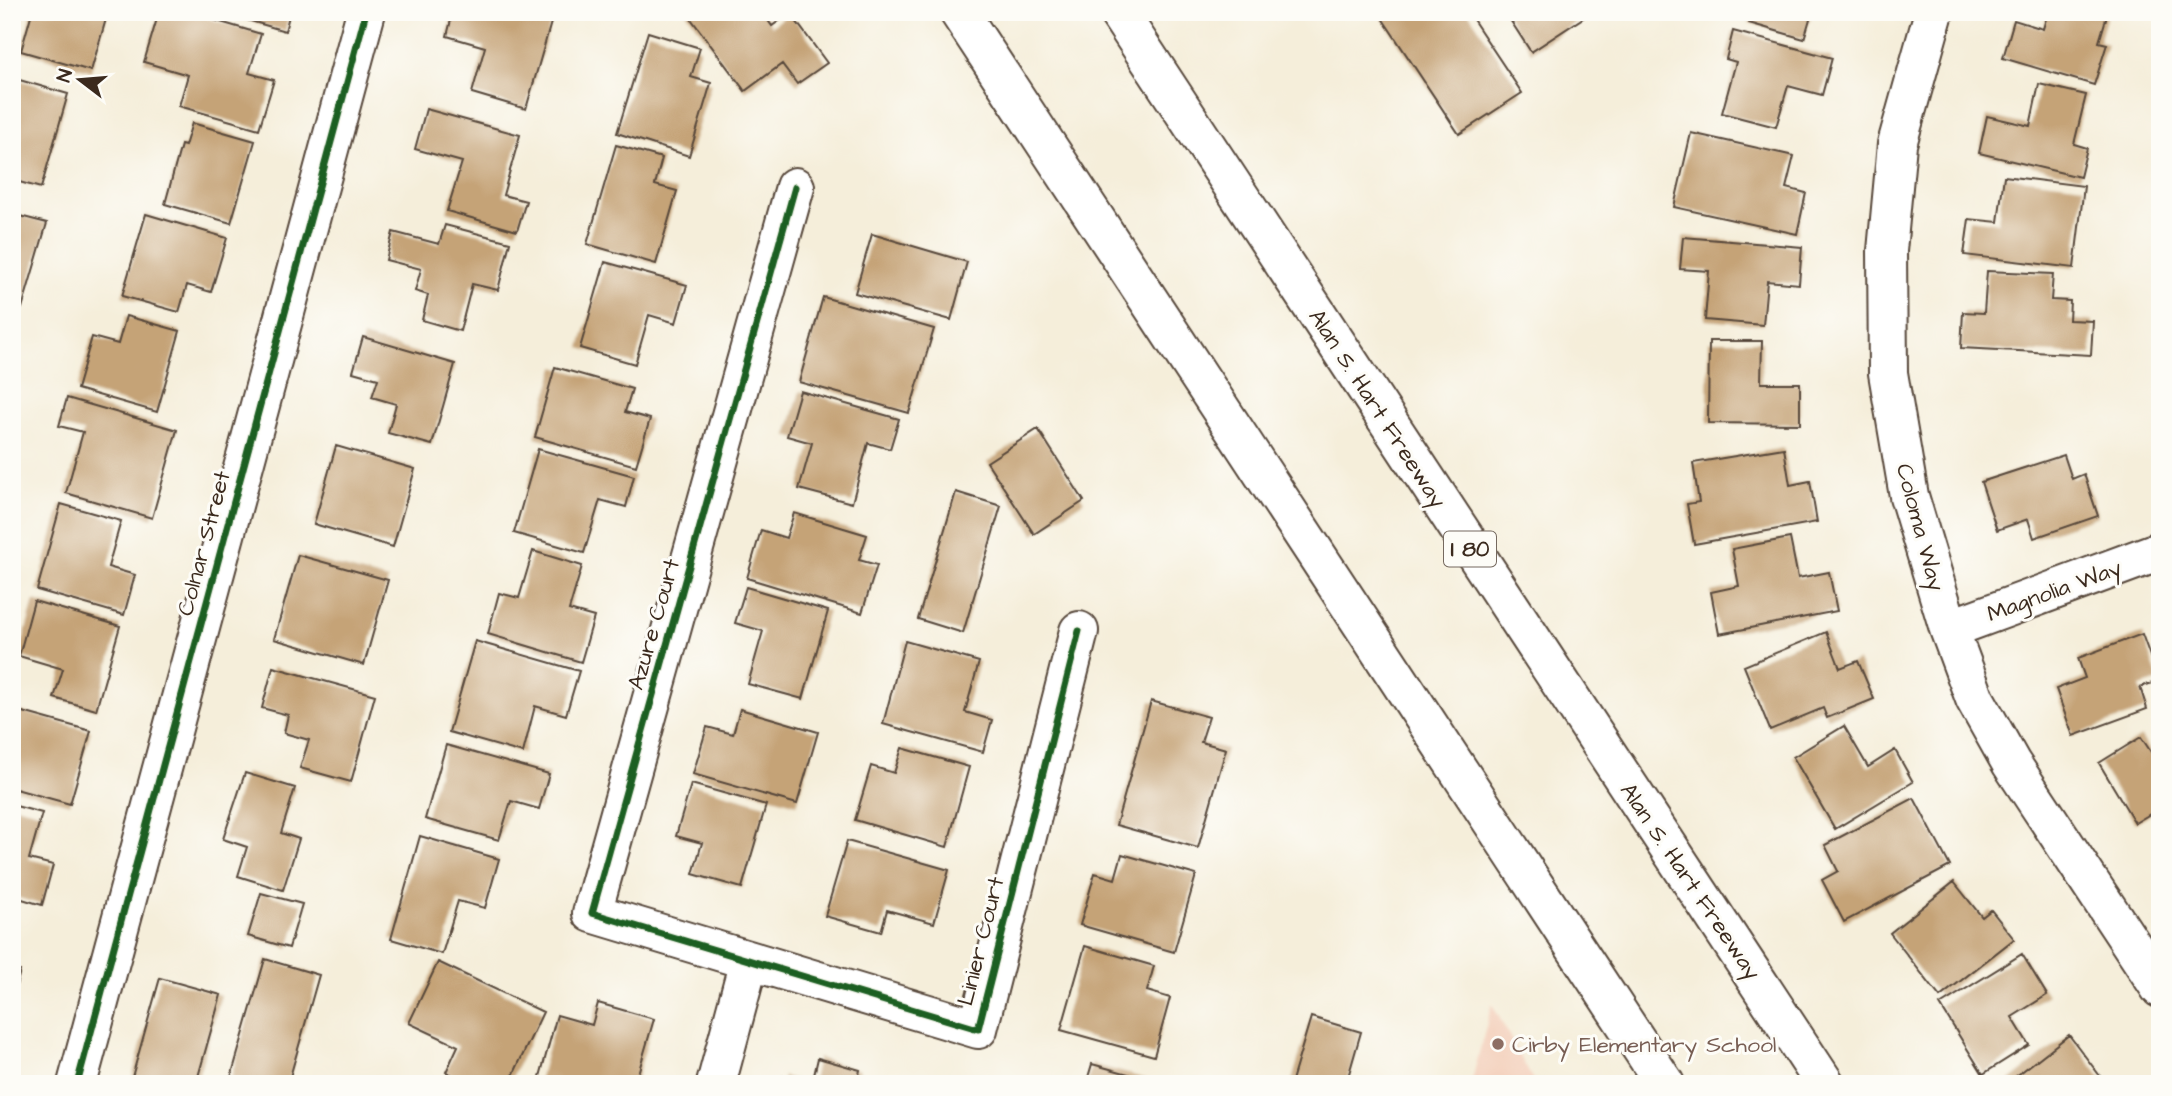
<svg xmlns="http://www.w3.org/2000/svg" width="2172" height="1096" font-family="'Architects Daughter',sans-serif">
<rect width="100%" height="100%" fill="#fdfcf7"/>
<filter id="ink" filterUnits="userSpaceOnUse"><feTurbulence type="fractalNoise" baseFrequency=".0143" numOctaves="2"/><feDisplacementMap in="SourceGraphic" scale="14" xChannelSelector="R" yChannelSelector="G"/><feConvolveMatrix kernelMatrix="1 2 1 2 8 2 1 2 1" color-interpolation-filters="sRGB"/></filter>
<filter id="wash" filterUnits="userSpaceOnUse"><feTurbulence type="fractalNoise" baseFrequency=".00686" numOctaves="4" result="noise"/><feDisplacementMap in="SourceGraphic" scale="28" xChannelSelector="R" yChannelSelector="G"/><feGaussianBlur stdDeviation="1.57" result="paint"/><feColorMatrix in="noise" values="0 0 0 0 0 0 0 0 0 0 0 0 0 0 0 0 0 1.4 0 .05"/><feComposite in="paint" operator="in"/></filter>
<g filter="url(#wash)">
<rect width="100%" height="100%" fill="#f5eeda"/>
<!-- built -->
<path fill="#f4d3c0" d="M1492 1004 1535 1084H1471Z"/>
<g id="blocks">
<!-- building -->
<path fill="#c5a377" d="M32 12H108L91 71 21 51Z
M159 12H187L261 34 249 73 274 80 259 129 179 106 188 75 144 62Z
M220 12H290L285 31Z
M453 12H476L496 18 497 12H554L526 109 472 93 485 47 447 36Z
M686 12H762L772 26 790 13 827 63 797 84 782 64 745 91Z
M1378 12H1468L1522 93 1459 134Z
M1505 12H1592L1531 52Z
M1753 12H1812L1804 39 1749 23Z
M2048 12H2108L2099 42 2107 44 2094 85 2003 58 2014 20 2043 29Z
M1733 31 1832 58 1822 95 1788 86 1776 127 1722 113 1736 62 1726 59Z
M648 32 700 48 691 77 711 83 689 156 617 133Z
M16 79 68 94 41 188 12 180V91Z
M2039 84 2086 95 2074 144 2087 148 2080 177 1979 153 1987 116 2030 126Z
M426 109 520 135 503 195 526 201 517 231 447 211 462 162 415 149Z
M192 123 255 141 231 223 165 204 181 145 185 146Z
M1691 133 1794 156 1786 188 1806 193 1797 234 1674 207Z
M616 145 662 158 655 185 677 191 656 264 587 244Z
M2004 176 2084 186 2074 268 1964 255 1969 219 1998 222Z
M12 214 47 223 22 308 12 305Z
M146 214 227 238 211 292 187 285 179 312 122 296Z
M445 225 510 242 498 290 472 284 460 331 422 320 428 295 415 291 421 269 386 260 393 232 439 244Z
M872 234 967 262 951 320 855 293Z
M1683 237 1802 247 1799 284 1767 281 1763 325 1705 320 1709 271 1680 269Z
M605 262 687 285 676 323 649 315 635 364 580 348Z
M1987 271 2053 274 2051 300 2070 301 2069 320 2093 321 2091 355 1961 348 1963 312 1984 313Z
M823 297 934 329 909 413 799 382Z
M126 316 180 331 157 412 77 389 92 337 118 344Z
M363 337 455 364 432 445 388 433 396 404 372 397 378 379 353 372Z
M1709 341H1762L1761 383H1800V424L1708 423Z
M555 367 632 389 625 412 650 419 636 466 535 437Z
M800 391 899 419 890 449 868 443 852 503 799 489 812 443 787 436Z
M67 398 177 430 152 518 66 493 83 432 59 426Z
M1038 429 1084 501 1034 534 987 462Z
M336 446 415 469 393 547 314 524Z
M1784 448 1790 485 1810 481 1817 522 1694 544 1687 504 1699 502 1693 463Z
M538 449 634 476 626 507 600 500 584 553 514 533Z
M2064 455 2072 479 2084 474 2098 516 2034 538 2028 519 1997 530 1981 482Z
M956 492 1001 506 963 633 918 619Z
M61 504 121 521 108 567 135 575 124 615 37 590Z
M794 513 867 535 859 560 877 565 862 613 747 578 761 530 786 538Z
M1790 538 1798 578 1829 572 1837 611 1719 634 1711 592 1739 586 1732 549Z
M533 551 582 566 569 610 594 617 581 662 488 634 499 593 519 598Z
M298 555 388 580 364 665 274 639Z
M746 587 828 611 803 699 748 684 763 631 735 623Z
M34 601 120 626 96 710 54 698 63 669 19 656Z
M1826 632 1840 668 1858 661 1874 699 1827 718 1823 708 1770 730 1744 666Z
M2142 634 2159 681 2140 687 2147 709 2073 736 2056 689 2085 678 2078 658Z
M475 641 579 671 566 715 535 706 523 753 449 732Z
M905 641 979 662 965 712 992 720 983 752 883 724Z
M273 667 375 695 351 782 300 768 309 740 284 733 288 715 262 708Z
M1151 701 1209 717 1201 742 1226 749 1198 848 1116 825Z
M12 709 91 731 70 804 12 788Z
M740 709 818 732 797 804 693 774 707 727 733 734Z
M1844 726 1868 767 1895 750 1913 782 1835 829 1793 757Z
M2141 737 2153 755 2160 751V808L2135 823 2099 763Z
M446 745 549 774 539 809 511 801 499 840 425 819Z
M902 748 969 767 947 847 855 820 871 766 894 773Z
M245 773 295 788 281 833 299 839 283 890 238 876 247 847 223 839Z
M691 784 766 805 742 888 693 874 702 843 676 836Z
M1914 798 1950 866 1844 922 1822 880 1838 871 1825 845Z
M12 805 42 813 29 859 53 865 42 905 12 896Z
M420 836 499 859 485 908 458 901 442 954 391 939Z
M847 841 949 870 934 923 887 910 881 932 825 916Z
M1122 854 1196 875 1174 952 1080 925 1095 873 1115 879Z
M1954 882 1982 917 1991 910 2014 939 1940 997 1890 933Z
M261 893 302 904 289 948 248 936Z
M1085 946 1154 966 1147 991 1170 998 1154 1056 1061 1030Z
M2022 954 2047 995 2012 1017 2029 1045 1983 1074 1940 1005Z
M265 959 319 975 288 1084H254L231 1077Z
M438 962 543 1012 509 1084H471L446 1072 458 1046 409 1023Z
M12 969 20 971 13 997H12Z
M160 978 221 995 196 1084H130Z
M598 1003 654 1019 635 1084H538L557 1015 592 1025Z
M1311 1017 1361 1032 1346 1084H1291Z
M2069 1035 2106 1084H2006Z
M818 1058 860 1070 857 1084H812Z
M1092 1064 1161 1083V1084H1086Z
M783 1076 807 1083V1084H781Z"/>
</g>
</g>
<g filter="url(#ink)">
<use href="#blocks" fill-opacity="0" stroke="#57473a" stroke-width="2"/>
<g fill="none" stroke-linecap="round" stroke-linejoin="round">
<!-- street casing -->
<g stroke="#57473a" stroke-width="42">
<path id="street" d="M1934 12 1897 144 1887 251 1888 373 1909 496 1949 629 1975 699 2011 763 2160 988
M795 187 592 913 978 1029 1079 631
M1949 629 2160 551
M77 1084 366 12
M716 1084 749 961"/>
</g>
<!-- highway casing -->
<g stroke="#57473a" stroke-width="42">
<path id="highway" d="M959 12 1665 1084
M1118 12 1825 1084"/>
</g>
<!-- street -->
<use href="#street" stroke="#fff" stroke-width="38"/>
<!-- highway -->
<use href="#highway" stroke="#fff" stroke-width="38"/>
<!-- cycleway casing -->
<g stroke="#fdfcf7" stroke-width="11">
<path id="cycleway" d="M795 187 592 913 978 1029 1079 631
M77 1084 366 12"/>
</g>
<!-- cycleway -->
<use href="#cycleway" stroke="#1b5e20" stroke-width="7"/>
</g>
</g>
<!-- markers -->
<circle fill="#8d6e63" stroke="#fdfcf7" stroke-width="2.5" cx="1498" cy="1044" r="7"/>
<g text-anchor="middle" stroke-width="6" stroke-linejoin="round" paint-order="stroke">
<!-- shield labels -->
<rect fill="#fdfcf7" stroke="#75695f" stroke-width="2" x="1444" y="531.5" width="52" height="35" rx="5"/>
<g font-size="21" font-weight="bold" fill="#3b2a1e">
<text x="1470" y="556">I 80</text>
</g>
<!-- street labels -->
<g font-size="23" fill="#3b2a1e" stroke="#fdfcf7">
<text transform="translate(1378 408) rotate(57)" y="8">Alan S. Hart Freeway</text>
<text transform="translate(1921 527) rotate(75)" y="8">Coloma Way</text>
<text transform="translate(203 543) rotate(-75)" y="8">Colnar Street</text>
<text transform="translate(2054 590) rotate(-20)" y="8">Magnolia Way</text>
<text transform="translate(653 624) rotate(-74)" y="8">Azure Court</text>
<text transform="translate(1691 881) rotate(56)" y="8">Alan S. Hart Freeway</text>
<text transform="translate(980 941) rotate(-76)" y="8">Linier Court</text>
</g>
<!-- education labels -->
<g font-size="23" fill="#785e54" stroke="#fdfcf7" text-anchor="start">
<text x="1512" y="1052">Cirby Elementary School</text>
</g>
</g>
<!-- margin -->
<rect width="2172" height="1096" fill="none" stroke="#fdfcf7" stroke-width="42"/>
<!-- north arrow -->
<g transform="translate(80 80) rotate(286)" stroke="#fdfcf7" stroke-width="5" paint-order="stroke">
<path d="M0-5L12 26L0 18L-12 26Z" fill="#3b2a1e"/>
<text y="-10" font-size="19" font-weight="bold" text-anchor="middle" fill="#3b2a1e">N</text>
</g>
</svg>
